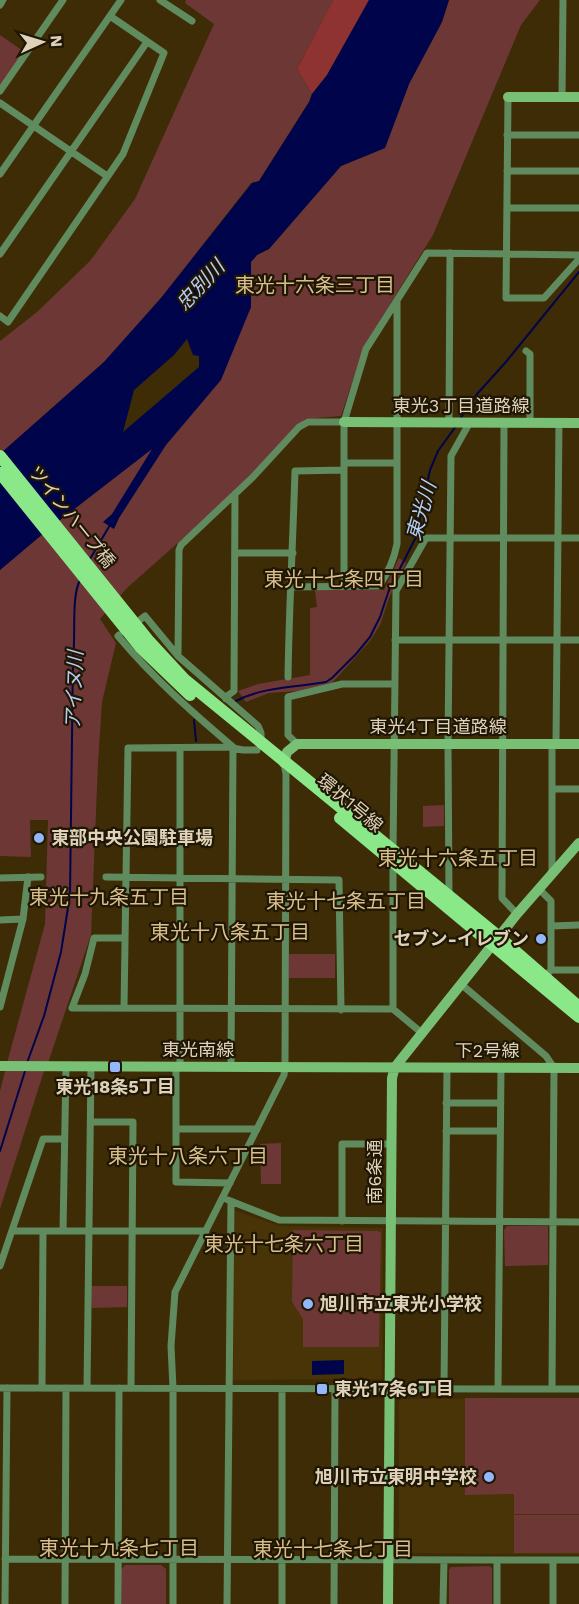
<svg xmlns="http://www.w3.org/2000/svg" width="579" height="1604" font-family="'Work Sans','Noto Sans JP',sans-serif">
<rect width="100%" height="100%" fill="#3d2c06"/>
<!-- built -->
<path fill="#483406" d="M234 1210 279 1226 383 1228 382 1379 233 1380Z
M579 1398V1555L399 1553V1401L403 1399Z"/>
<!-- green -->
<path fill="#6d3735" d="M186 0H333L297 69 312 94 309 102 259 181 251 183 161 298 104 362 0 454V341L37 312 90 261 135 199 214 24 185 3Z
M449 0H540L521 25 433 235 364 346 341 416 305 419 233 494 127 588 100 619 116 643 102 702 98 763 91 935 48 1063H7L45 924 48 820H30L31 857 0 856V570L51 527 154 447 251 307V262L257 255 269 249 341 166 385 148 409 84 442 22Z
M0 35 26 53 0 91Z
M399 558 406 563 389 598 380 625 370 641 332 683 297 691 269 693 246 702 238 691 258 684 310 675V608L317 607 315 590H384Z
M444 805V826L423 827V806Z
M289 954H335V978H289Z
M5 1071H44L0 1209V1091Z
M281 1143V1184H261L260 1144Z
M507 1226H548V1265L505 1266 504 1230Z
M293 1230 378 1231 381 1233 379 1347H303V1319L292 1302Z
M91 1286H127V1307L92 1308Z
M465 1398H579V1514H514V1494L465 1495Z
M514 1515H579V1553H514Z
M125 1565H161L166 1569V1604H122L121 1570Z
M489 1566 492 1568V1604H449V1570L451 1567Z"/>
<!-- forest -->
<path fill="#8e3232" d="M333 0H369L327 75 312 94 297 69Z"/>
<!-- water -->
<path fill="#00044b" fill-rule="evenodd" d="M369 0H449L442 22 409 84 385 148 341 166 269 249 257 255 251 262V307L221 380 166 445 119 518 114 529 103 522 112 514 152 449 51 527 0 570V454L104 362 161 298 252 183 259 181 309 102 312 94 327 75ZM187 339 193 355 199 356V367L123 432 134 390 174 355Z
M344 1360V1374L312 1375V1361Z"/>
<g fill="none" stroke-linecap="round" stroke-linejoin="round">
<!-- stream -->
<path stroke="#00044b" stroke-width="2" d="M460 419 477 394 505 363 579 272
M90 559 110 525
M236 701C262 687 297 687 326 682L332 678 356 654 370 637 380 617 389 590 416 537 430 470 438 451 456 426
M194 720 196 741
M27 1063 44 1016 61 952 70 895 73 658C76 637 71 597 80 580
M0 1151 25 1071"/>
<!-- street -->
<path stroke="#608b5e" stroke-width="7" d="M160 0 192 21
M0 5 3 0
M0 91 63 0
M508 97 506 298H544L579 259
M562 97 563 0
M0 103 107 176
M507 135H579
M507 171H579
M0 174 121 0
M507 208H579
M0 254 147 42
M0 316 8 322 123 154 164 53 110 16
M526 351 530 354V422
M449 422 450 253
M504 422 502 898 517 914
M344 463H397
M236 553H293
M344 586V422L366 349 427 253 579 255
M289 587 379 586C388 573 394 560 397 544V302
M141 619 145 616 178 656 258 726 261 733V743
M119 635 118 636C153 678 192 712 233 747
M395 640H579
M178 656 179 550 181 545 253 477 299 427 308 422H344
M288 677C289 608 293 540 295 471L344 470
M226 699 227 696 234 691 235 494
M297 744 288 735V697L342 684H395
M552 744V873
M556 744 559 422
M552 789H579
M393 851 396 591 426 538H579
M106 877 339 880 341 1010
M0 878 41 877
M539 889 551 901V970L544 978
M449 895 448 743 451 456 470 422
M0 920 23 919
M551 926 579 925
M125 938H94L85 974 72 1008 393 1009 423 1034
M551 970H579
M462 985 546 1056 554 1068 552 1389
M0 1007 23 919 28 877
M124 1008 128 748 228 747 243 750H257
M393 1009V862
M176 1067V1182L230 1183
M180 1067V748
M231 1067 233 747
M446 1103H500
M91 1122H133L131 1388
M176 1129H257
M446 1131H500
M228 1200 279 1220 579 1222
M342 1221V1144H392
M12 1231H206
M63 1231 66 1067
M0 1266 43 1139H64
M0 1388 579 1389
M42 1388 43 1231
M87 1388 91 1067
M444 1389 447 1068
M498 1389 501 1068
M5 1559 579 1560
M5 1604 7 1388
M65 1604 66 1388
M118 1604 119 1388
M173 1604V1388L171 1346 175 1292 284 1075 285 1067 286 774 284 763
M227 1604 231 1201
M282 1604V1389
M334 1604 335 1390
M443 1604 444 1560
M497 1604V1560
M553 1604V1560"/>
<!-- secondary -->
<path stroke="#78c076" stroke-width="10" d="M508 97H579
M344 422 579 423
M284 763 287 752 297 744H579
M0 1066 579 1068
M388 1604 392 1078 395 1067 517 914 579 843"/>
<!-- primary -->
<path stroke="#8be888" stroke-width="12" d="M0 456 148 640 185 680 499 937 579 1007
M0 473 141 648 190 695
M340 818 579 1017"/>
</g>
<!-- markers -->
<g fill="#93b7fd" stroke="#1f1603" stroke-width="2">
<circle cx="39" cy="838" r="6"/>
<circle cx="541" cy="939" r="6"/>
<rect x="109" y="1061" width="12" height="12" rx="3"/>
<circle cx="308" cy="1304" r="6"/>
<rect x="316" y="1383" width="12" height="12" rx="3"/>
<circle cx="489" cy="1477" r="6"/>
</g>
<g text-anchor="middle" stroke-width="4.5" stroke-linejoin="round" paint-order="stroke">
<!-- street labels -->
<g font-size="18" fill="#dfd2ba" stroke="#1f1603">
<text x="461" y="412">東光3丁目道路線</text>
<text transform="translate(72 517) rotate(51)" y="6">ツインハープ橋</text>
<text x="438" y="733">東光4丁目道路線</text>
<text transform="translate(350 803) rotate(40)" y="6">環状1号線</text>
<text x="198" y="1056">東光南線</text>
<text x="487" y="1057">下2号線</text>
<text transform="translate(375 1172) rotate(-90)" y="6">南6条通</text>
</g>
<!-- poi labels -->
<g font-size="18" font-weight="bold" fill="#dfd2ba" stroke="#1f1603" text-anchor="start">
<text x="51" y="844">東部中央公園駐車場</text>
<text x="529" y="945" text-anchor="end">セブン-イレブン</text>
<text x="115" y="1093" text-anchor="middle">東光18条5丁目</text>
<text x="320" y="1310">旭川市立東光小学校</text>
<text x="334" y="1395">東光17条6丁目</text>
<text x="477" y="1483" text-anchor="end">旭川市立東明中学校</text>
</g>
<!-- water labels -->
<g font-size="20" font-style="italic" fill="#b6ccf5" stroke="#1f1603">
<text transform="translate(200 285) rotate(-47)" y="7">忠別川</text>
<text transform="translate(421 511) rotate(-74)" y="7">東光川</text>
<text transform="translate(74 690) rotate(-88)" y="7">アイヌ川</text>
</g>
<!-- neighbourhood labels -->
<g font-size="20" fill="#d9bf8d" stroke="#1f1603">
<text x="315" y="292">東光十六条三丁目</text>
<text x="344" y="586">東光十七条四丁目</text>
<text x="458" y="865">東光十六条五丁目</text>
<text x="109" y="904">東光十九条五丁目</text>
<text x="346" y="908">東光十七条五丁目</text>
<text x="230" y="939">東光十八条五丁目</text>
<text x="188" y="1163">東光十八条六丁目</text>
<text x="284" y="1251">東光十七条六丁目</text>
<text x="119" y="1555">東光十九条七丁目</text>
<text x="333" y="1556">東光十七条七丁目</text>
</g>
</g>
<!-- north arrow -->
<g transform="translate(42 42) rotate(86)" stroke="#1f1603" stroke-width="4.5" paint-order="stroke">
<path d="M0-4.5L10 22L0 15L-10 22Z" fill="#dfd2ba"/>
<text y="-9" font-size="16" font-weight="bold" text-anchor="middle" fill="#dfd2ba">N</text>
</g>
</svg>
